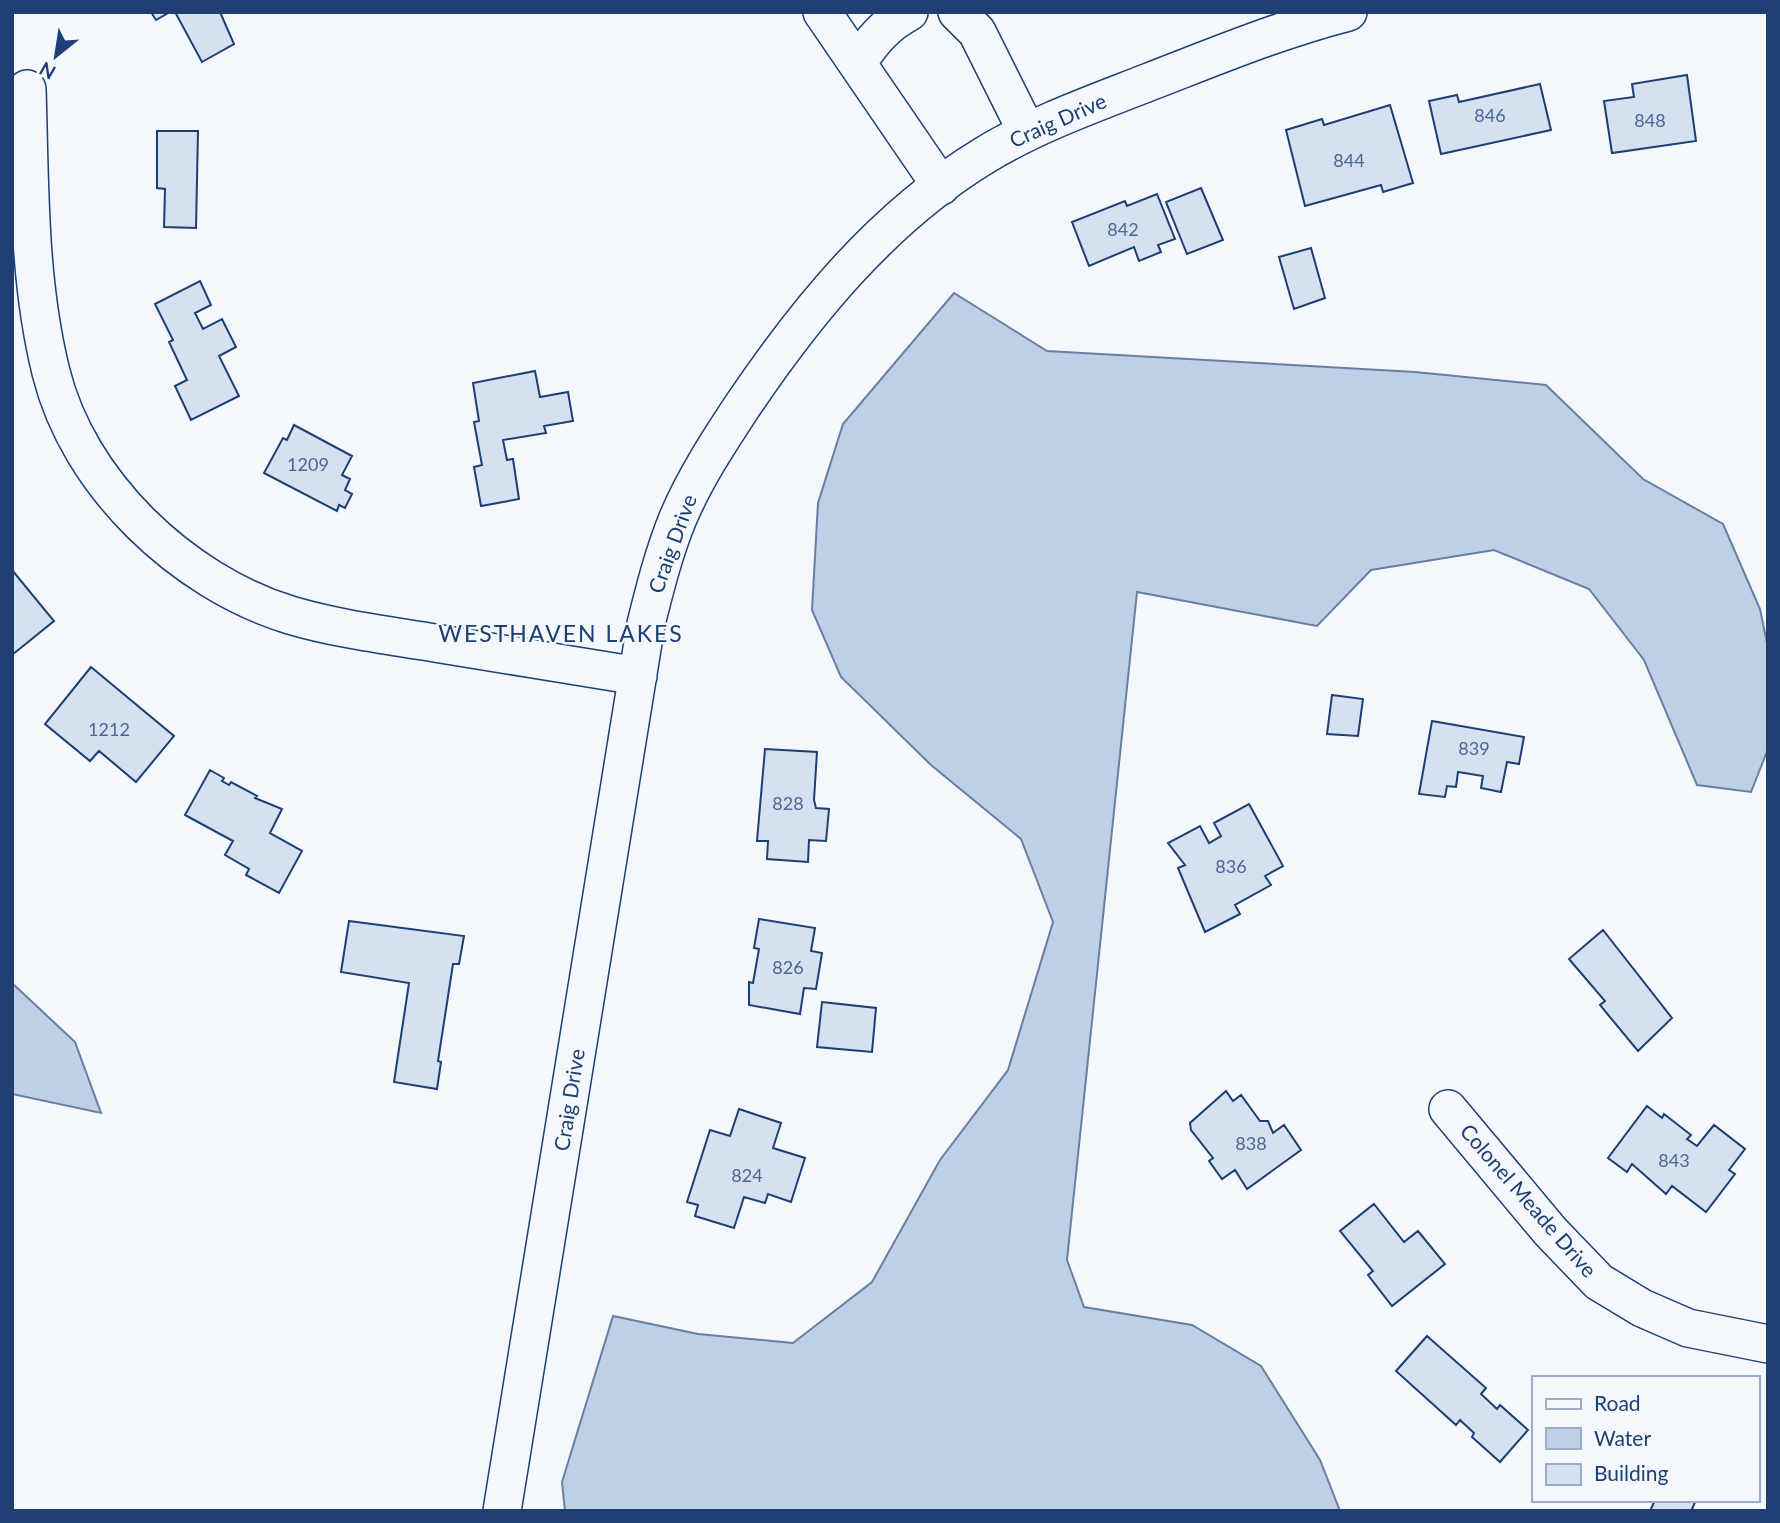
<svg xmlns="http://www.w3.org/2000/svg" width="1780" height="1523" font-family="Lato,sans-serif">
<rect width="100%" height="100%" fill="#f4f7fb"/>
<!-- water -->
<path fill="#bed0e5" stroke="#687fa3" stroke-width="2" d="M954 293 1047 351 1415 372 1546 385 1643 479 1723 524 1760 609 1768 648V749L1751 792 1697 785 1644 660 1589 589 1494 550 1371 570 1317 626 1137 592 1067 1260 1084 1307 1192 1325 1261 1366 1320 1460 1340 1511H565L562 1482 613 1316 698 1334 793 1343 872 1282 940 1160 1008 1070 1053 922 1021 839 931 765 841 677 812 610 818 503 843 424Z
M12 983 75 1042 101 1113 12 1094Z"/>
<!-- building -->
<path fill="#d5e0f0" stroke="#1d3f73" stroke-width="2" d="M151 12H170L156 20Z
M175 12H220L234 44 202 62Z
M1687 75 1696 141 1612 153 1604 101 1634 97 1632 84Z
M1540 84 1551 130 1441 154 1429 101 1457 95 1459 102Z
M1390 105 1413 183 1383 192 1381 185 1305 206 1286 130 1322 119 1324 125Z
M157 131H198L196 228 164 227 165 189 157 188Z
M1201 188 1223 240 1187 254 1166 202Z
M1157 194 1175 239 1158 245 1161 252 1139 261 1134 247 1089 266 1072 222 1125 201 1127 206Z
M1311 248 1325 298 1294 309 1279 257Z
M200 281 211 305 195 313 203 329 222 319 236 347 219 356 239 396 191 420 175 386 187 380 169 342 173 340 155 304Z
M535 371 540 397 568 392 573 421 544 426 546 433 503 440 507 460 513 459 519 499 481 506 474 467 482 465 474 422 479 421 473 383Z
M294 425 352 456 342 475 350 479 345 490 352 494 345 508 339 505 337 511 264 473 283 438 287 440Z
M12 570 54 621 12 655Z
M91 667 174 736 136 782 99 751 90 761 45 724Z
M1332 695 1363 699 1358 736 1327 734Z
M1432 721 1524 737 1519 764 1507 762 1501 792 1481 788 1483 776 1458 772 1456 787 1447 786 1445 797 1419 794Z
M765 749 817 752 814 800 816 808 829 809 826 841 809 840 808 862 767 859 768 841H757Z
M210 770 224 778 222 781 229 785 231 782 257 796 255 798 282 809 270 833 302 851 279 893 246 875 249 869 225 855 233 841 185 815Z
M1249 804 1283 866 1265 876 1271 885 1235 905 1240 914 1205 932 1178 868 1185 865 1168 843 1200 826 1209 843 1221 836 1214 823Z
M759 919 815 928 811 951 822 953 816 989 804 988 800 1014 749 1005V982L753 983 759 949 754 948Z
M349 921 464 936 459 964H453L438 1061 441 1062 437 1089 394 1082 409 983 341 972Z
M1603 930 1672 1018 1638 1051 1600 1005 1605 1001 1569 959Z
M822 1002 876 1008 872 1052 817 1047Z
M1226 1091 1233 1101 1241 1095 1260 1121H1268L1273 1133 1284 1125 1301 1150 1247 1189 1235 1170 1222 1179 1209 1161 1213 1158 1191 1130 1190 1123Z
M1647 1106 1662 1118 1664 1114 1691 1135 1687 1139 1697 1146 1714 1125 1745 1149 1729 1170 1735 1174 1706 1212 1672 1186 1666 1194 1632 1164 1627 1172 1608 1158Z
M739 1109 781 1123 773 1148 805 1158 791 1202 768 1194 765 1203 744 1197 734 1228 695 1216 698 1205 687 1202 710 1130 730 1136Z
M1374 1204 1404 1242 1418 1231 1445 1264 1392 1306 1368 1275 1373 1271 1340 1231Z
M1427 1336 1486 1388 1481 1394 1497 1409 1500 1405 1528 1430 1500 1462 1472 1437 1474 1433 1460 1420 1456 1425 1396 1371Z
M1655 1500H1696L1692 1509 1696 1511H1650Z"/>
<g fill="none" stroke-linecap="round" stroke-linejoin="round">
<!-- minor casing -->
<g stroke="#1d3f73" stroke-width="40">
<path id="minor" d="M822 12 941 186
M957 12 977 32 1027 132
M858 62C873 40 885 25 909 12
M27 89C30 184 28 280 51 372 78 483 182 582 290 615 337 629 386 635 435 643 503 654 570 665 638 676
M1448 1109 1550 1231 1599 1282 1642 1308 1688 1328 1768 1344
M502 1511 646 624C655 588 664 552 678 518 695 478 718 443 741 408 807 310 883 217 985 155 1036 124 1093 104 1149 82 1214 57 1281 29 1348 12"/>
</g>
<!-- minor -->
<use href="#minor" stroke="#f4f7fb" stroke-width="37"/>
</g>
<g text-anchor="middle" stroke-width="5" stroke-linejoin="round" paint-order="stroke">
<!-- number labels -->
<g font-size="18" fill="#4b6792">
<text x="1490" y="122">846</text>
<text x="1650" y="127">848</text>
<text x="1349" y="167">844</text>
<text x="1123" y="236">842</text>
<text x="308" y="471">1209</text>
<text x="109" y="736">1212</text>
<text x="1474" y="755">839</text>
<text x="788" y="810">828</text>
<text x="1231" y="873">836</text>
<text x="788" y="974">826</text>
<text x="1251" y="1150">838</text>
<text x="1674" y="1167">843</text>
<text x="747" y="1182">824</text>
</g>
<!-- street labels -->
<g font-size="21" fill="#1d3f73" stroke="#f4f7fb">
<text transform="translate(1058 121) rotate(-24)" y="7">Craig Drive</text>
<text transform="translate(673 544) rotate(-70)" y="7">Craig Drive</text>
<text transform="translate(570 1100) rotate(-81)" y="7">Craig Drive</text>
<text transform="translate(1528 1201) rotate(49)" y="7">Colonel Meade Drive</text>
</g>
<!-- neighbourhood labels -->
<g font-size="23" letter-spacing="2" fill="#1d3f73" stroke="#f4f7fb">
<text x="561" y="642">WESTHAVEN LAKES</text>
</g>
</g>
<!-- border -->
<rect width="1780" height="1523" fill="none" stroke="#1d3f73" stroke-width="28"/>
<!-- legend -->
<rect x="1532" y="1376" width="228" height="126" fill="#f4f7fb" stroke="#9eadc5" stroke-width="2"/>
<rect x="1546" y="1399" width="35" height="10" fill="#f4f7fb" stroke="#9eadc5" stroke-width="2"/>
<text x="1594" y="1411" font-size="21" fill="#1d3f73">Road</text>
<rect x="1546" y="1428" width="35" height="21" fill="#bed0e5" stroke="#9eadc5" stroke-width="2"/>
<text x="1594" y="1446" font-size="21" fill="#1d3f73">Water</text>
<rect x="1546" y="1464" width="35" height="21" fill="#d5e0f0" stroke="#9eadc5" stroke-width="2"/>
<text x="1594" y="1481" font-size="21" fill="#1d3f73">Building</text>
<!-- north arrow -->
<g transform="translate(56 56) rotate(210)" stroke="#f4f7fb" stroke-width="5" paint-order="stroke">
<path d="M0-5L12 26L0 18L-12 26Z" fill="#1d3f73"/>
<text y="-10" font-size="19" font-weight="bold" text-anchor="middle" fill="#1d3f73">N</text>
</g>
</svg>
